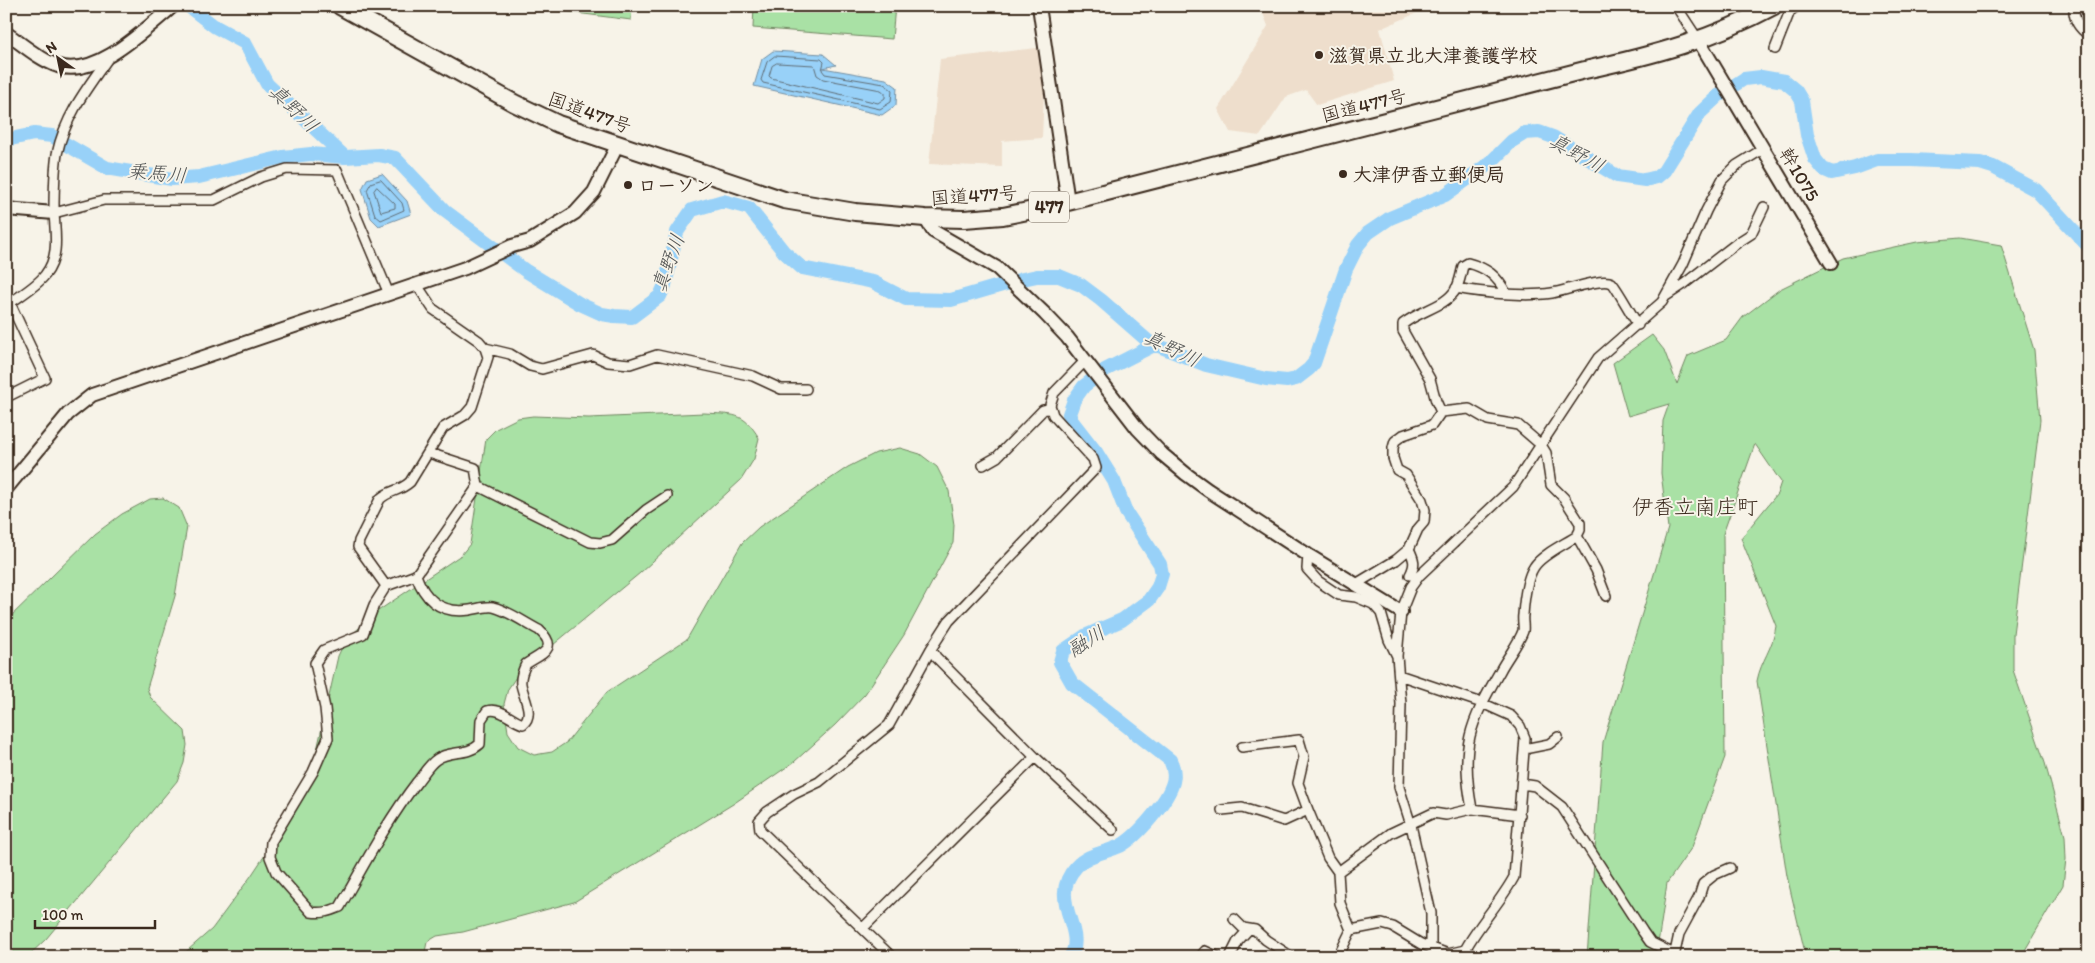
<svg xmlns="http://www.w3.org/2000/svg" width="2095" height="963" font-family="Itim,'Klee One',sans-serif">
<rect width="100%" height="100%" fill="#f7f3e8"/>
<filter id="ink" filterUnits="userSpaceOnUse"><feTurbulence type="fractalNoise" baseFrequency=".02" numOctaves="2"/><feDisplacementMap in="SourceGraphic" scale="10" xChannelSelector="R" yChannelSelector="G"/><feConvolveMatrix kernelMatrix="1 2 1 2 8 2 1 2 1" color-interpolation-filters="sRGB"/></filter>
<g filter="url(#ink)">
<!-- built -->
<path fill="#eedecc" d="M1260 6H1417L1419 12 1380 29 1394 81 1317 105 1306 90 1286 97 1260 136 1230 132 1218 109 1268 26Z
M1046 47 1042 138 1002 141V167L929 164 940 59Z"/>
<!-- green -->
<path fill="#a9e1a5" stroke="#728662" d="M521 6H632L631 20Z
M754 6H895L892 39 753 28Z
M1960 238 2001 245 2034 350 2040 420 2013 634V670L2045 763 2065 836 2066 859 2063 885 2021 957H1806L1787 876 1757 681C1761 660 1773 649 1776 626L1741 538 1777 494 1781 482 1755 444 1723 534 1725 757 1692 847 1667 883 1656 957H1587L1603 742 1668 528 1661 473 1663 421 1669 404 1628 416 1613 363 1652 335 1664 350 1677 384 1688 356 1726 340 1743 317 1780 289 1843 258 1917 242Z
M704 413C733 415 743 411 759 438L754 459 741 480 640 573 518 674 508 689 504 704 508 732 518 747 534 755 552 752 567 742 607 692 687 639 742 543 759 527 848 467 876 453 900 448 920 454 937 467 949 491 954 525 953 543 904 635 865 694 835 725 794 762 733 804 574 902 463 932 437 936 427 942 424 957H180L212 929 251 876 295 810 313 768 338 656 345 641 375 613 461 555 470 544 486 439 496 429 518 418 533 416 589 418Z
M163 498 179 508 187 527 175 596 147 688 150 697 185 731 187 745 184 763 177 781 46 939 27 957H6V621L95 534 122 514 150 499Z"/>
<!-- water -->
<path fill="#98d1f8" stroke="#738ea1" d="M773 51 823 54 836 65 823 68 886 79 897 87 896 105 882 115 754 86 762 59Z
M382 174 407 201 411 214 379 226 371 218 362 189 367 179Z"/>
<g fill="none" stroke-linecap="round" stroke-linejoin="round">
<!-- shore -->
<path stroke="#606d75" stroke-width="1" d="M775 56 821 59 824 62 822 70 825 74 884 84 892 90 891 102 880 109 763 83 761 80 767 62Z
M777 63 814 65 817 75 823 79 881 90 885 93V98L878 103 771 78 769 76 772 66Z
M381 180 402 203 404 210 381 220 375 215 367 190 371 183Z
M377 187 395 204V208L381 212 374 191Z"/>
<!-- river -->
<path stroke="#98d1f8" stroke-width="14" d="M188 6 214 26 245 43 267 84 345 157
M6 140 34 134 52 136 107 168 172 179 199 177 283 157 311 154 345 157 379 155 395 158 445 211 526 271 580 304 602 314 614 316 632 317 660 296 665 285 677 232 692 210 723 201 749 208 784 252 802 268 873 282 906 299 951 300 1023 279 1037 276H1059L1081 285 1101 300 1149 342 1206 365 1266 379 1287 381 1296 379 1309 369 1314 363 1346 269 1358 245 1368 233 1390 218 1445 195 1490 163 1512 141 1525 133 1539 132 1553 137 1617 176 1645 180 1657 177 1664 171 1700 113 1718 96 1744 79 1761 77 1784 81 1796 91 1802 101 1807 135 1815 159 1823 169 1832 173 1855 168 1877 160H1911L1980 163 1993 167 2036 190 2089 247
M1070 957C1088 930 1046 900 1076 867 1087 854 1105 853 1120 846 1137 837 1168 801 1173 782 1175 774 1174 768 1170 760L1072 683 1060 662 1063 651 1085 636 1122 620 1149 600 1158 587 1162 574 1160 564 1126 512 1114 481 1096 452 1072 421 1069 414 1074 400 1084 386 1105 370 1156 344"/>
<!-- street casing -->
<g stroke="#3b2a1e" stroke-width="12">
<path id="street" d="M1676 6 1699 41
M2074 6C2073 19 2078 28 2089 35
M1775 49 1790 11 1797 6
M54 213 104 200H214L261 177 287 169 337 170 389 294
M1456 288C1483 293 1526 297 1552 293 1566 291 1601 277 1612 283 1615 285 1634 319 1638 325
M1666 296 1684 284 1737 243 1751 234 1764 207
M6 306C19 296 36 287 45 275 60 256 55 234 54 212 54 192 54 173 57 154 65 116 87 88 109 57
M485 348 510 354 530 366 542 369 593 355 608 362 630 364 657 355 753 376 781 389H806
M6 389 11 395 45 378 10 303
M1441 412 1469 409 1488 420 1518 425 1541 445 1546 453 1551 485 1564 498 1580 523V530L1577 536C1565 544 1541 555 1534 567 1526 579 1524 601 1523 615 1522 620 1524 626 1523 631 1519 643 1506 659 1500 671 1469 725 1460 746 1472 809
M983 465 997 457 1043 410 1051 408
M478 486 590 542 600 543 612 540 646 510 667 496
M1577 536 1596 570 1606 596
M1409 549C1414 559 1416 564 1410 575
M1308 555 1307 569 1318 581 1339 595 1356 597 1373 604 1381 613 1389 640 1397 656
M416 575C425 601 442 614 470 610 477 609 486 606 493 607 509 611 525 623 539 630 560 649 541 654 526 664 523 670 520 677 521 684 523 697 535 714 523 724 510 720 501 707 487 711L481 720 480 744C467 756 450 750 437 759 429 764 423 775 417 782 387 821 364 865 340 907 330 911 322 914 311 912L276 872 270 857 271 842 313 772 328 738 325 708 315 663 324 650 363 634 374 605 386 586 416 575 478 486 475 468 429 453
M1356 584 1396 560 1409 549 1418 529 1424 522 1425 510 1422 500 1406 475 1397 470 1393 458V448L1395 441 1403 435 1432 425 1441 412 1436 401 1430 379 1403 331V324C1420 310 1446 307 1456 289 1460 282 1461 273 1463 266L1468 263C1487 268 1497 276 1506 293
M386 586 358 547 359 541 380 499C389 490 399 492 410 482L443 428 465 415 472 407 488 357 485 348 479 341 433 309 417 285
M931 649 936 657 1035 757 1113 830
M1524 749 1549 744 1558 737
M1522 784 1535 786 1562 807 1643 932 1650 942 1674 954
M1222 810 1242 808 1284 821 1308 810 1298 783 1304 757 1299 740 1242 747
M1308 810 1328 858 1338 872 1340 903 1351 930 1338 957
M1338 872 1391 833 1433 813 1446 815 1472 809 1520 815
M1234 919 1243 928 1255 930 1266 940 1292 957
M863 928 1035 757
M1351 930 1382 924 1393 927 1421 944 1448 954 1465 950C1479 924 1500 903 1514 877L1525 738 1520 726 1511 716 1482 703 1399 675
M1465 950 1475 957
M892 957 760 830 759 821 767 812 794 794 819 782 889 725 931 649 949 621 1096 468 1093 459 1053 415 1050 405 1054 393 1085 361
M1200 957 1205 951 1218 957
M1230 957 1238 941 1249 929
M1433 957 1431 947V913L1411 825 1399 787 1401 704 1397 656 1401 612 1411 587 1419 576 1513 487 1598 358 1662 302 1683 264 1706 211 1722 180 1737 165 1763 149
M1674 957 1679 934 1699 897 1703 884 1714 875 1730 868"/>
</g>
<!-- secondary casing -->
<g stroke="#3b2a1e" stroke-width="16">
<path id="secondary" d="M1039 6 1068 202
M6 33C22 44 40 60 58 66 97 78 145 29 173 6
M1699 41 1831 263
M6 209 54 213
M925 218 933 231 997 268 1045 314 1067 337 1138 429 1162 454 1186 474 1208 490 1308 555 1401 612
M6 489 68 414 92 395 465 268 512 246 530 241 575 213 594 192 618 144"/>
</g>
<!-- highway casing -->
<g stroke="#3b2a1e" stroke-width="20">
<path id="highway" d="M340 6 514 103 558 124 784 200 855 212 925 218 964 219 1003 216 1048 207 1585 70C1654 55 1711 40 1774 6"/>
</g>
<!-- street -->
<use href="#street" stroke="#f7f3e8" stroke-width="9"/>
<!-- secondary -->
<use href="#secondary" stroke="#f7f3e8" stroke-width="12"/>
<!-- highway -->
<use href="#highway" stroke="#f7f3e8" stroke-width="16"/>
</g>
</g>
<!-- markers -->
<g fill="#3b2a1e" stroke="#f7f3e8" stroke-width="2">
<circle cx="1319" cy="55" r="5"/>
<circle cx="1343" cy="174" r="5"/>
<circle cx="628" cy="185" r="5"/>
</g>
<g text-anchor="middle" stroke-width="4" stroke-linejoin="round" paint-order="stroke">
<!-- shield labels -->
<rect fill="#f7f3e8" stroke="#73665b" stroke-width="1" x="1029" y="191.5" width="40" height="31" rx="4"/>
<g font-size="18" font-weight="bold" fill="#3b2a1e">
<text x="1049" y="213">477</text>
</g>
<!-- poi labels -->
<g font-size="19" font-weight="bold" fill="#3b2a1e" stroke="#f7f3e8" text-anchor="start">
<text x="1329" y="62">滋賀県立北大津養護学校</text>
<text x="1353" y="181">大津伊香立郵便局</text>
<text x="638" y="192">ローソン</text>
</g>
<!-- street labels -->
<g font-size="19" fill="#3b2a1e" stroke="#f7f3e8">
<text transform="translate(1364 105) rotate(-14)" y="7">国道477号</text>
<text transform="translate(590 112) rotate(20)" y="7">国道477号</text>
<text transform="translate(1800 174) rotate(59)" y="7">幹1075</text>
<text transform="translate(974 195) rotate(-4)" y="7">国道477号</text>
</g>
<!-- water labels -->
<g font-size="20" font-style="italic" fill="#525454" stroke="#f7f3e8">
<text transform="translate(294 108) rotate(44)" y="7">真野川</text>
<text transform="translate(1577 153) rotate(29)" y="7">真野川</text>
<text transform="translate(157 173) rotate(5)" y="7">乗馬川</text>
<text transform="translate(668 263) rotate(-70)" y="7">真野川</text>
<text transform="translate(1172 348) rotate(26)" y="7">真野川</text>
<text transform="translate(1086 641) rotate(-32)" y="7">融川</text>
</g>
<!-- quarter labels -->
<g font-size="21" fill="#3b2a1e" stroke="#f7f3e8">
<text x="1695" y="514">伊香立南庄町</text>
</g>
</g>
<!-- margin -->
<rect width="2095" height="963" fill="none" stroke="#f7f3e8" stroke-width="25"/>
<rect x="12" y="12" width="2070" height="938" fill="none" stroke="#3b2a1e" stroke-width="2" filter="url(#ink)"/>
<!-- north arrow -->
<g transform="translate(58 58) rotate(327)" stroke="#f7f3e8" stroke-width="4" paint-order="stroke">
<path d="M0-4L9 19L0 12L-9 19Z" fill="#3b2a1e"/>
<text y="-8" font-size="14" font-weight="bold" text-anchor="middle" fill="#3b2a1e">N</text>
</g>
<!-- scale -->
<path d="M35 920v8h120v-8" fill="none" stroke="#3b2a1e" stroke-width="2.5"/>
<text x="42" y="920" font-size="15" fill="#3b2a1e" stroke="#f7f3e8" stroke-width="4" paint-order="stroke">100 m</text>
</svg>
